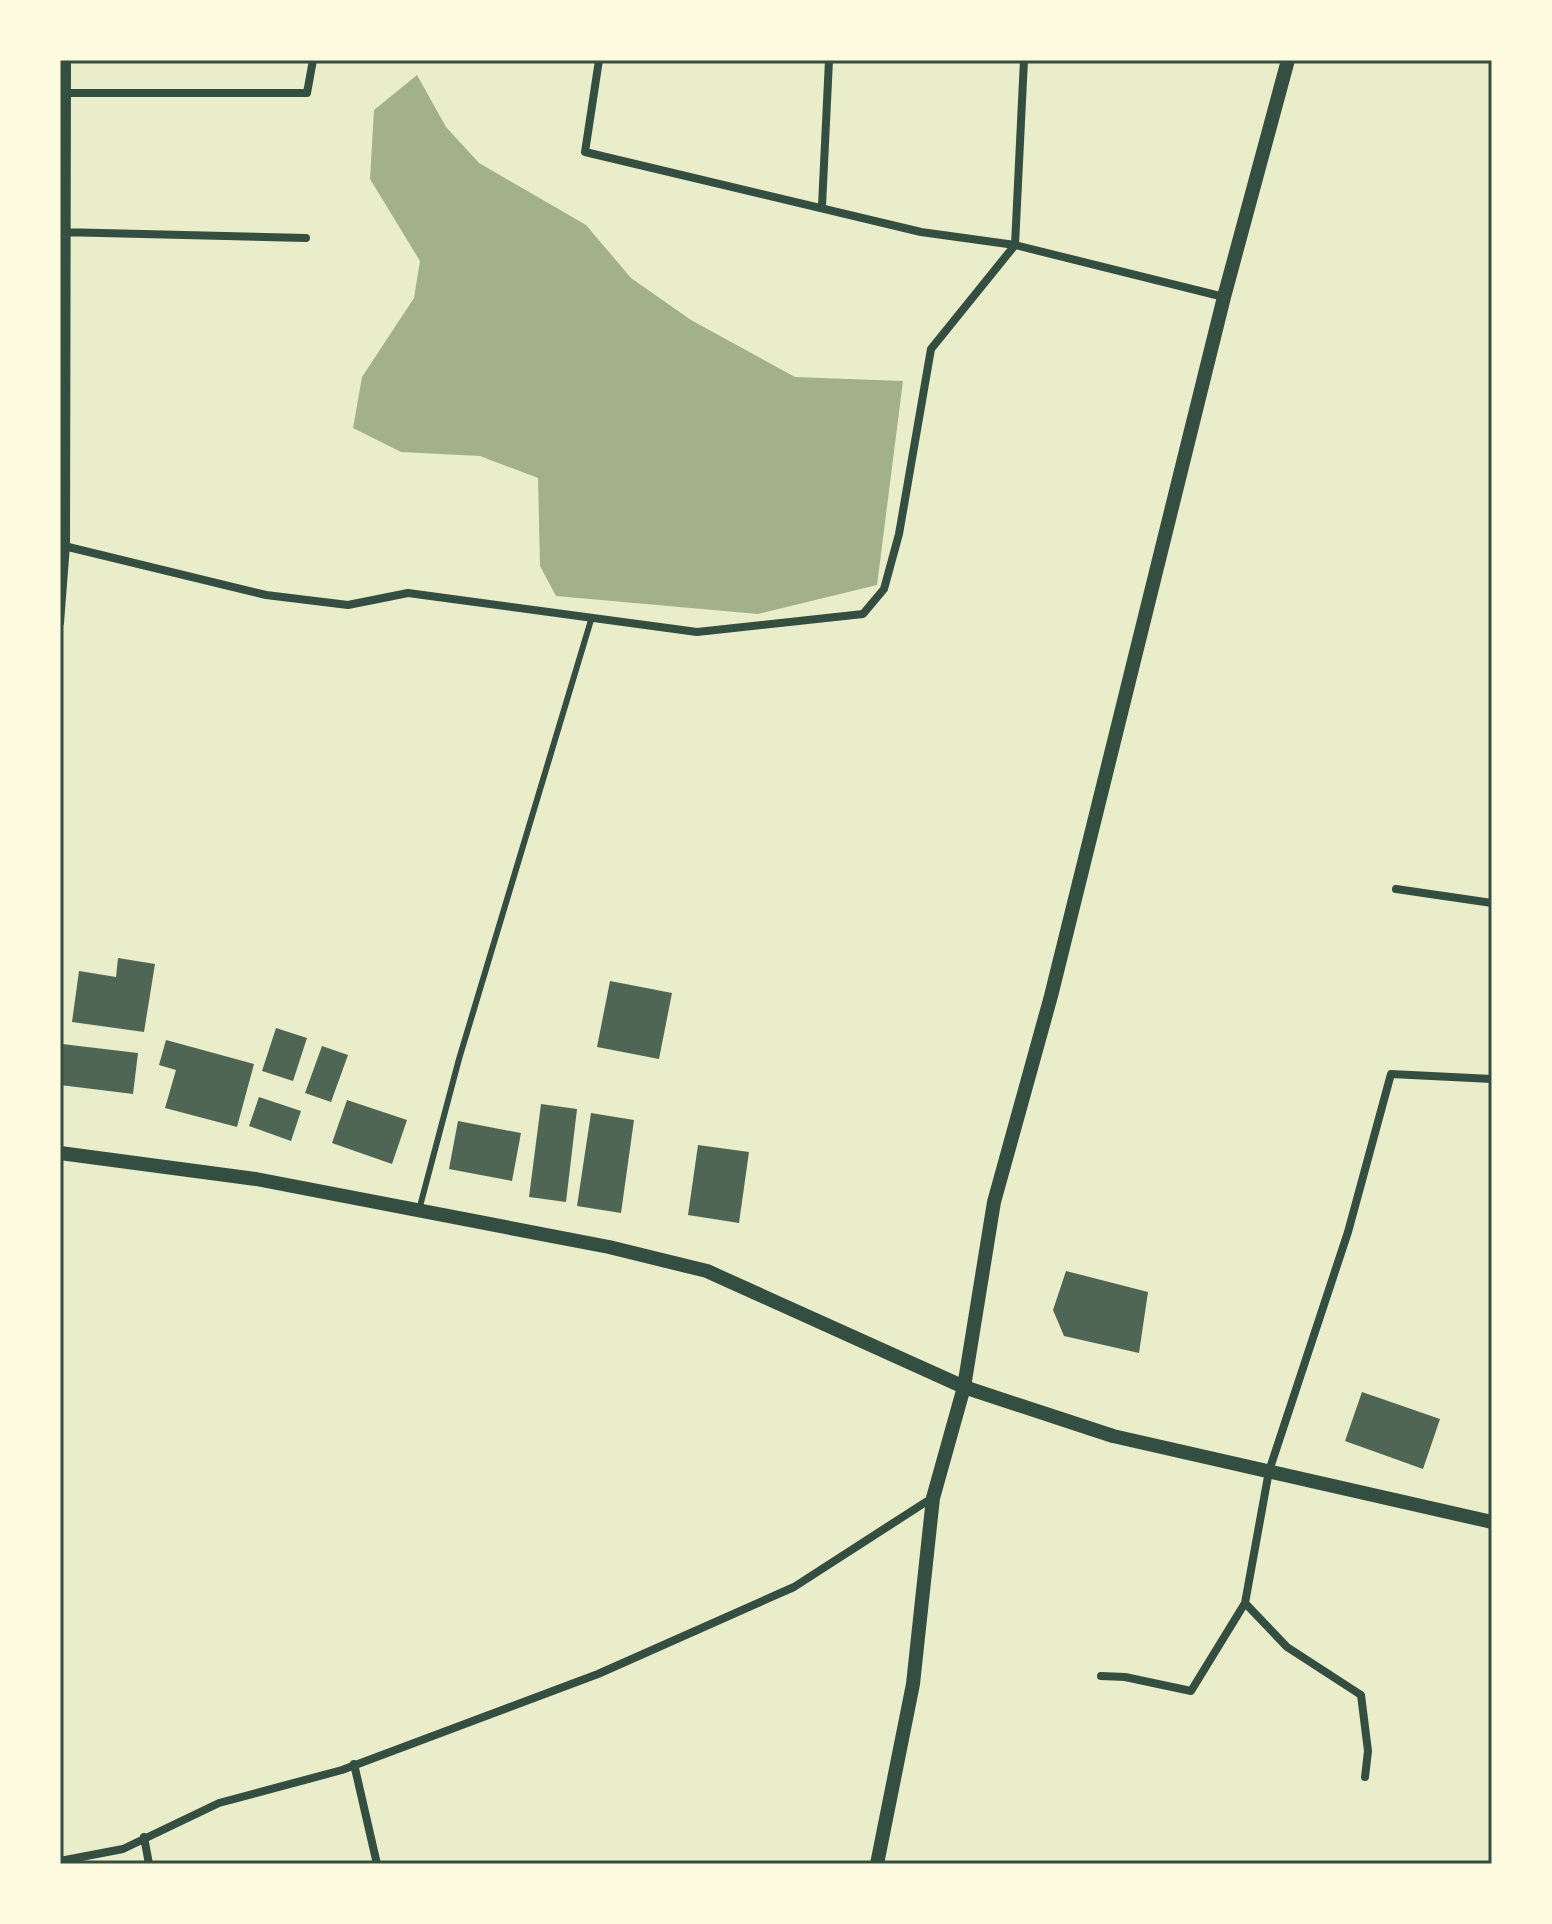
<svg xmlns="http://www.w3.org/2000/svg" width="1552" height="1924" font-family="Mulish,sans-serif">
<rect width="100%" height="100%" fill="#e9edc9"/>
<!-- water -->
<path fill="#a3b18a" d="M417 75 446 127 479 163 586 225 631 278 691 320 795 377 903 381 877 585 758 614 556 596 540 566 538 478 480 456 401 452 353 428 362 377 414 298 420 261 370 179 374 110Z"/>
<!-- building -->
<path fill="#4f6655" d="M118 958 155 964 144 1032 72 1022 79 971 116 977Z
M610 981 672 993 659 1059 597 1047Z
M276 1028 307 1038 293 1081 262 1071Z
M166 1040 254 1064 237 1127 165 1108 176 1070 159 1065Z
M62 1044 138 1053 133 1094 60 1085Z
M322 1046 348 1055 331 1102 305 1093Z
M259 1097 301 1111 291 1141 249 1126Z
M347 1100 407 1120 392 1164 332 1143Z
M541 1104 577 1109 566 1202 529 1197Z
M591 1113 634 1120 621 1213 577 1206Z
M458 1121 521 1133 512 1181 449 1169Z
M698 1145 749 1152 739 1223 688 1215Z
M1066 1271 1148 1292 1139 1353 1064 1336 1053 1310Z
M1362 1392 1440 1419 1423 1469 1345 1441Z"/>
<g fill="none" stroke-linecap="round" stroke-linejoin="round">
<!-- service -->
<path stroke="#344e41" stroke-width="6" d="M419 1210 459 1059 591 620"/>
<!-- minor -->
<path stroke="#344e41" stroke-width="8" d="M599 60 585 152 921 232 1015 245 1224 297
M60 93H307L313 60
M822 206 829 60
M60 232 306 238
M60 545 266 595 348 605 408 593 697 632 863 614 884 589 899 534 931 349 1015 245 1024 60
M60 623 66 545 67 60
M1396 889 1492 903
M1101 1676 1125 1677 1191 1691 1245 1603
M354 1764 377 1864
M1365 1777 1368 1751 1361 1695 1287 1647 1245 1603 1269 1471 1348 1232 1391 1074 1492 1079
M144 1837 149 1864
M60 1861 123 1849 219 1803 342 1770 598 1674 794 1587 932 1498"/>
<!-- tertiary -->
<path stroke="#344e41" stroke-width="14" d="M60 1153 256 1179 609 1247 707 1271 964 1387 1113 1436 1492 1522
M877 1864 913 1684 933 1498 964 1387 994 1202 1051 996 1224 297 1288 60"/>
</g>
<!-- border -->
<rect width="1552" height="1924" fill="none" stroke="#fefae0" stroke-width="124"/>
<rect x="62" y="62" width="1428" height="1800" fill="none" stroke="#344e41" stroke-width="3"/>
</svg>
